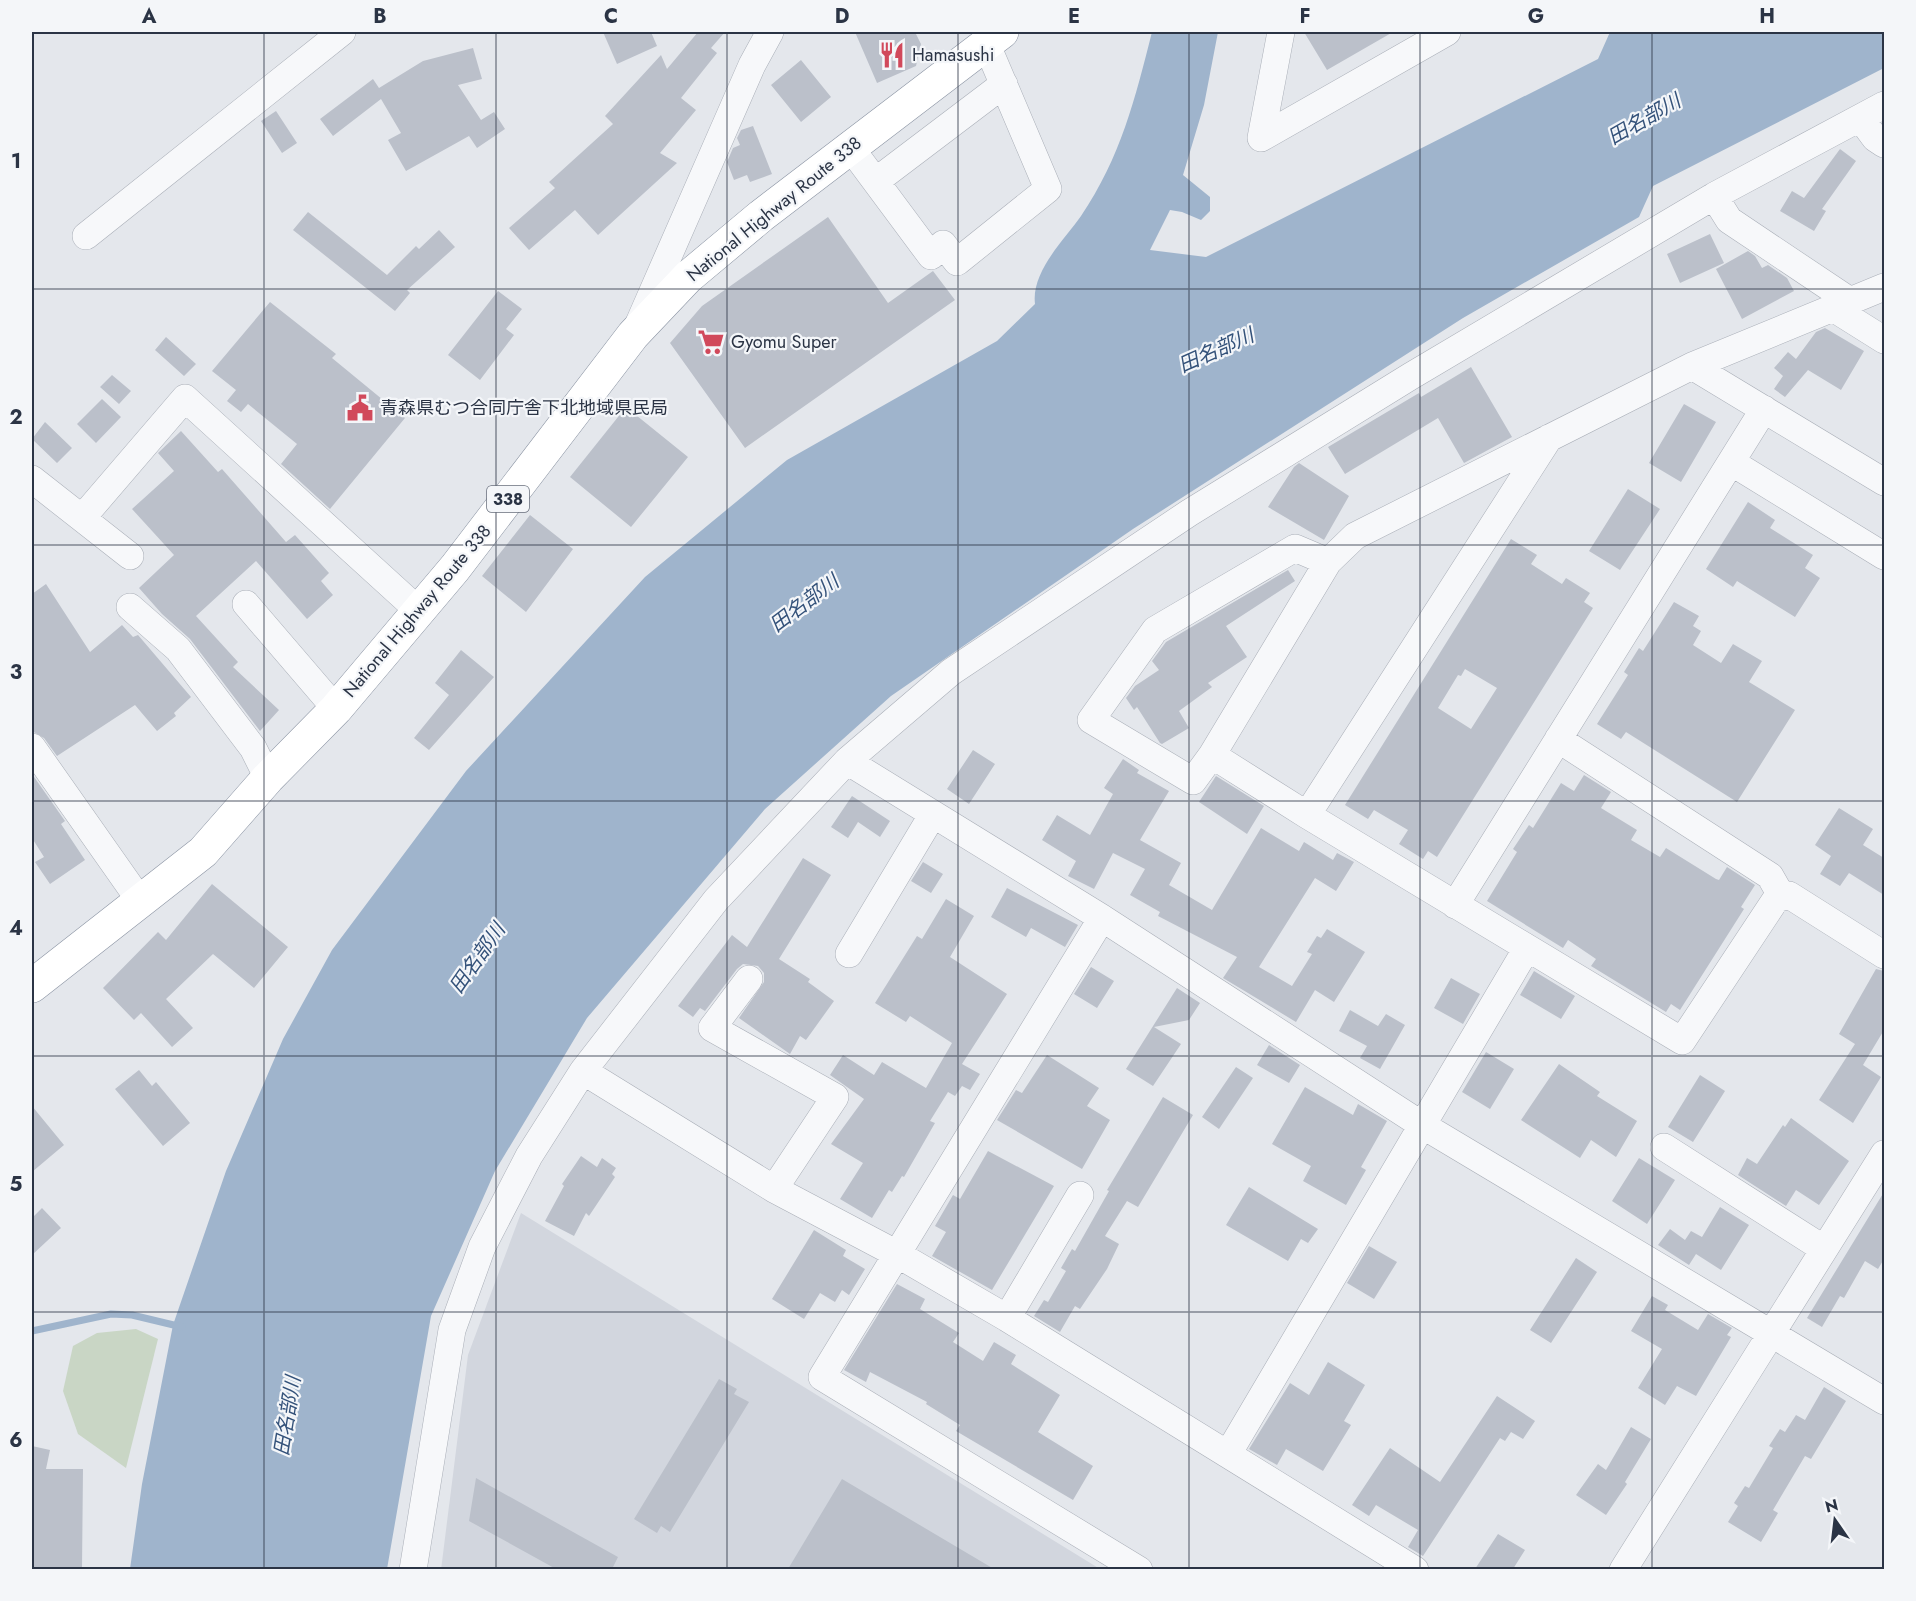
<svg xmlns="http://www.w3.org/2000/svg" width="1916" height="1601" font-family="Jost,'Noto Sans JP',sans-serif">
<rect width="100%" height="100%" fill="#e4e7ec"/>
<!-- built -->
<path fill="#d2d6de" d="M521 1213 1100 1569 441 1570 468 1355Z"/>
<!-- green -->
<path fill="#c9d6c5" d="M136 1329 158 1339 126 1468 78 1434 63 1391 73 1346 97 1333Z"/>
<!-- water -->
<path fill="#9fb4cc" d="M1152 32H1218L1204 105 1183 175 1210 197V211L1201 220 1182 212 1170 210 1150 250 1206 257 1598 59 1610 32H1884V68L1653 186 1639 217 1463 318 1133 529 891 696 765 809 587 1018 495 1171 431 1316 387 1569H130L142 1484 173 1325 226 1171 283 1039 332 950 466 771 645 577 787 460 997 341 1035 304C1031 272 1064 240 1081 216 1121 157 1135 99 1152 32Z"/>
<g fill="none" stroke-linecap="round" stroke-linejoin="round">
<!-- stream -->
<path stroke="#9fb4cc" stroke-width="7" d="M32 1331 111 1314 132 1315 182 1327"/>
</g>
<!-- building -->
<path fill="#bbc0ca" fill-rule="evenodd" d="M603 32H651L657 46 617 64Z
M698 32H725L711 48 717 53 681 98 696 110 660 153 677 163 598 235 575 210 529 250 509 228 555 188 549 182 613 124 605 116 661 55 667 69Z
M855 32H915L921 44 916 66 877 83Z
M1304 32H1393L1327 70Z
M473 48 482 79 458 85 481 120 494 112 505 129 477 148 469 136 406 171 388 140 401 133 381 99 333 136 320 119 373 79 379 88 423 61Z
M801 60 831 97 801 122 771 85Z
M276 111 297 143 282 153 261 121Z
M753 126 772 174 750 182 747 175 734 180 727 162 733 148 740 145 737 138 741 130Z
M1840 149 1856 161 1822 209 1826 211 1814 231 1780 211 1792 191 1804 198Z
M308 212 387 275 416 246 419 249 439 230 455 247 407 290 410 293 395 311 293 230Z
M828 217 888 303 933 271 955 300 745 448 670 343 702 306Z
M1710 234 1724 263 1680 283 1667 254Z
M1748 251 1755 256 1762 268 1768 265 1787 278 1794 291 1742 319 1716 269Z
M498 291 522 309 506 329 514 335 480 380 448 355Z
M270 302 336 354 332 358 405 418 330 509 281 464 297 444 248 404 241 412 227 401 236 390 212 371Z
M1825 328 1864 351 1841 390 1808 370 1785 397 1774 389 1783 376 1774 368 1788 352 1796 359 1816 332Z
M166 337 196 364 184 376 155 350Z
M1471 367 1512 437 1464 463 1438 418 1345 474 1328 447 1419 393 1421 397Z
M112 375 131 391 119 404 100 387Z
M102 399 121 417 96 443 77 424Z
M1684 404 1716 422 1681 482 1649 463Z
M626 407 688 457 631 527 570 477Z
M45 422 72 448 57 463 32 439Z
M181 431 218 472 222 469 286 542 295 535 329 573 321 581 333 595 307 619 256 561 196 616 238 662 233 667 279 710 260 731 190 639 162 614 139 588 174 555 132 509 174 471 158 453Z
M1299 463 1349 496 1324 540 1268 507 1294 467Z
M1628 489 1660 509 1620 570 1589 551Z
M1748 502 1775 520 1770 528 1813 555 1805 568 1820 578 1795 617 1737 581 1733 587 1706 569Z
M530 515 573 549 526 612 482 576Z
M1511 539 1537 555 1531 564 1562 584 1566 578 1590 593 1584 602 1593 608 1437 857 1428 851 1423 859 1399 844 1408 830 1374 810 1368 819 1345 805ZM1465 669 1497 688 1471 729 1438 708 1458 675 1461 676Z
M1288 570 1295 581 1226 626 1247 657 1208 683 1212 687 1179 711 1189 728 1162 744 1160 743 1137 707 1134 710 1126 698 1135 686 1159 670 1152 661 1166 642Z
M46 584 90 652 122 625 133 637 138 635 191 697 174 713 176 716 157 731 135 705 57 756 44 738 32 731V594Z
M1674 602 1699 616 1693 626 1701 631 1693 645 1721 663 1733 644 1762 661 1749 682 1795 710 1737 802 1626 732 1621 739 1597 724 1628 675 1624 672 1639 648 1643 651Z
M461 650 494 677 429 750 414 738 449 695 435 683Z
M973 750 995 764 969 804 947 789Z
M1123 759 1139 770 1137 773 1169 791 1140 840 1181 863 1169 885 1212 910 1261 828 1299 851 1304 842 1333 860 1337 853 1354 862 1336 891 1315 878 1259 967 1292 986 1312 954 1307 952 1317 936 1321 938 1327 929 1365 952 1334 1002 1315 990 1296 1022 1223 978 1237 957 1158 916 1160 912 1130 895 1145 869 1113 853 1094 889 1068 876 1076 861 1042 840 1057 815 1090 835 1113 794 1104 788Z
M32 774 65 821 61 824 85 860 50 884 35 862 44 857 32 838Z
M1584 775 1611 792 1601 808 1637 830 1631 840 1660 857 1666 848 1716 879 1719 880 1727 867 1755 885 1741 907 1744 909 1680 1010 1671 1004 1666 1012 1591 966 1596 959 1568 940 1563 948 1487 901 1517 852 1513 849 1529 825 1533 828 1561 783 1574 791Z
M1216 776 1264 806 1247 834 1199 802Z
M852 796 890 821 880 837 858 822 848 838 831 827Z
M1839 808 1873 829 1863 845 1884 858V895L1849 873 1840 886 1820 874 1831 856 1815 845Z
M803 858 831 875 779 959 810 979 808 982 834 1001 806 1040 800 1036 790 1054 739 1018 764 982V973L758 966 743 964 737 969 705 1011 700 1008 693 1017 678 1006 732 935 747 947Z
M923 862 943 874 931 893 911 881Z
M212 884 288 947 254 988 213 954 166 999 193 1028 172 1047 141 1013 134 1020 103 988 158 932 166 940Z
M1007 888 1078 925 1065 947 1031 928 1026 937 991 917Z
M946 899 974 916 950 957 1007 994 962 1064 980 1074 970 1090 962 1086 955 1096 948 1092 930 1121 935 1123 904 1177 902 1176 892 1192 889 1190 872 1218 840 1199 863 1163 831 1144 864 1099 830 1075 843 1055 874 1075 882 1062 926 1088 952 1043 910 1016 906 1022 875 1003 917 936 922 939Z
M1091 967 1114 981 1097 1008 1074 994Z
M1876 969 1884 971V1030L1863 1065 1881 1077 1853 1123 1819 1100 1855 1044 1839 1034Z
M1534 971 1575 996 1561 1019 1520 995Z
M1451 978 1480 994 1463 1024 1434 1008Z
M1177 988 1200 1003 1189 1020 1154 1027 1181 1044 1153 1086 1126 1069Z
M1350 1010 1378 1026 1386 1014 1405 1025 1380 1069 1360 1058 1367 1046 1339 1031Z
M1269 1045 1300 1065 1289 1083 1257 1065Z
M1486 1052 1514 1069 1490 1109 1462 1092Z
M1047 1055 1099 1088 1087 1106 1110 1120 1082 1169 997 1120 1016 1090 1022 1093Z
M1559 1064 1600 1092 1597 1096 1637 1121 1616 1157 1591 1140 1580 1158 1521 1120Z
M1236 1067 1253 1078 1219 1129 1202 1117Z
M139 1070 152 1086 156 1082 190 1123 163 1146 115 1089Z
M1700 1075 1725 1091 1693 1142 1668 1127Z
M1305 1087 1353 1115 1358 1104 1387 1121 1361 1167 1366 1170 1346 1205 1303 1181 1311 1166 1272 1144Z
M1163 1097 1193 1115 1138 1207 1127 1201 1105 1236 1119 1244 1107 1269 1080 1309 1075 1306 1060 1332 1034 1316 1044 1300 1048 1302 1066 1271 1061 1268 1072 1249 1075 1251 1109 1191 1107 1190Z
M32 1106 64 1145 32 1172Z
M1791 1118 1849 1161 1819 1205 1796 1190 1786 1206 1738 1175 1747 1158 1757 1164 1783 1125 1785 1127Z
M988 1151 1054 1186 992 1290 932 1256 946 1232 935 1226 953 1195 960 1199Z
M581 1156 597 1167 602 1158 616 1168 612 1174 615 1177 589 1216 586 1213 574 1236 545 1221 564 1186 562 1184Z
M1639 1158 1675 1180 1647 1224 1612 1201Z
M1249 1187 1318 1229 1308 1243 1301 1239 1288 1261 1226 1225Z
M1884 1192V1259L1878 1269 1865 1261 1844 1298 1840 1296 1822 1327 1807 1318Z
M1720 1207 1749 1225 1721 1270 1696 1254 1689 1265 1658 1245 1670 1229 1685 1240 1691 1231 1702 1237Z
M42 1208 61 1228 32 1255V1218Z
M814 1230 846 1250 843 1256 865 1269 849 1295 842 1290 835 1302 820 1293 804 1319 772 1299Z
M1369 1246 1397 1262 1374 1299 1347 1283Z
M1576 1258 1597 1272 1551 1343 1530 1330Z
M897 1284 925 1299 920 1309 959 1333 953 1342 983 1361 994 1342 1016 1355 1011 1364 1060 1395 1038 1432 1093 1466 1073 1500 956 1431 960 1425 926 1404 927 1402 870 1372 866 1382 844 1370Z
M1652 1296 1668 1305 1665 1310 1698 1330 1708 1314 1732 1328 1727 1335 1731 1337 1696 1396 1677 1386 1665 1405 1638 1388 1662 1349 1631 1331Z
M1328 1362 1365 1385 1344 1421 1351 1425 1323 1471 1286 1449 1277 1465 1249 1449 1290 1383 1309 1395Z
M719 1379 737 1389 734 1394 749 1402 670 1532 661 1526 657 1533 634 1519Z
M1824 1387 1846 1401 1811 1459 1805 1456 1773 1510 1778 1513 1761 1542 1728 1522 1738 1506 1734 1503 1745 1486 1749 1488 1773 1448 1769 1446 1780 1429 1785 1432 1796 1415 1805 1420Z
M1497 1396 1535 1421 1523 1439 1511 1432 1505 1441 1500 1438 1423 1556 1408 1547 1418 1530 1376 1505 1369 1516 1352 1505 1390 1448 1440 1482Z
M1631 1427 1651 1439 1625 1482 1627 1484 1606 1515 1576 1495 1598 1464 1606 1470Z
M32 1446 50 1450 46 1469H83L82 1569H32Z
M476 1478 618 1557 612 1569H556L469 1521Z
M842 1479 994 1569H788Z
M1498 1534 1525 1550 1513 1569H1475Z"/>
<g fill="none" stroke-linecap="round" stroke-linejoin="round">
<!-- minor casing -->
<g stroke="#a9aeb7" stroke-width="28">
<path id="minor" d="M1861 119 1875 138 1884 144
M1261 138 1447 32
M1261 138 1281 32
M850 147 931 256 943 244 957 262 1048 189 986 43
M876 181 1004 84
M1714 196 1729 220 1850 301
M86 236 342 32
M1884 287 1692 366 1355 536 1328 562 1212 755 1307 815 1682 1041 1776 899 1789 895 1884 955
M1833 308 1884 340
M639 323 752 65 770 32
M1692 366 1884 482
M1731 462 1884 556
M32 479 130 556
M82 518 185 398 419 611
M246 604 336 709
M130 607 178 649 253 748 268 778
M1558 739 1770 876 1782 897
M32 747 141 902
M1212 755 1193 781 1091 720 1155 630 1295 548 1328 562
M847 761 1102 918 1422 1125 1884 1401
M1307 815 1549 438
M1455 905 1764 409
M1102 918 822 1377 1139 1570
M849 954 933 814
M749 979 712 1028 835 1097 774 1189
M583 1071 774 1189 897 1254 1007 1318 1415 1570
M1664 1147 1824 1249
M1007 1318 1080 1195
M1228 1454 1527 948
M413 1570 452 1330 482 1247 529 1156 583 1071 716 900 847 761 951 672 1189 513 1411 376 1714 196 1884 105
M1623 1570 1884 1154"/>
</g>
<!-- highway casing -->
<g stroke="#8b94a3" stroke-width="34">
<path id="highway" d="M32 986 203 852 268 778 336 709 455 568 633 335 688 277 761 216 1002 32"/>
</g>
<!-- minor -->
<use href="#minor" stroke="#f7f8fa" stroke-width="27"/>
<!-- highway -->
<use href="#highway" stroke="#fff" stroke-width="33"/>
</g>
<!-- grid -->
<path fill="none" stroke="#2b3445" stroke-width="1.5" stroke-opacity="0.55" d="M264 32V1570M496 32V1570M727 32V1570M958 32V1570M1189 32V1570M1420 32V1570M1652 32V1570M32 289H1884M32 545H1884M32 801H1884M32 1056H1884M32 1312H1884"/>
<!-- icons -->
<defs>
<g id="restaurant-bare" transform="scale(2.07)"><path d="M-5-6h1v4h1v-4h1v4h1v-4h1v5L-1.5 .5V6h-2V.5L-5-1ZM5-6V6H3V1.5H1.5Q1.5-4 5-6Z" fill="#d1495b" stroke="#f4f6f9" stroke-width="2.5" paint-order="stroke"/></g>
<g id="supermarket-bare" transform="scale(2.07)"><path d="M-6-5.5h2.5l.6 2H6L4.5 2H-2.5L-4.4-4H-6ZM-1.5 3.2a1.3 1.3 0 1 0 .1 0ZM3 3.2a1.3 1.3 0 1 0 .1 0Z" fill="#d1495b" stroke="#f4f6f9" stroke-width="2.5" paint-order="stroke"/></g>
<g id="civic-bare" transform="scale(2.07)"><path d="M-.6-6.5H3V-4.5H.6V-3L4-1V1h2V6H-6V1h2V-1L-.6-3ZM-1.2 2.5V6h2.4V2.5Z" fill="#d1495b" stroke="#f4f6f9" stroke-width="2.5" paint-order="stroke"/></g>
</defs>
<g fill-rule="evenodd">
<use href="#restaurant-bare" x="892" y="55"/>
<use href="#supermarket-bare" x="711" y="342"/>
<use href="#civic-bare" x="360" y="408"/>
</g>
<g text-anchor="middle" stroke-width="4.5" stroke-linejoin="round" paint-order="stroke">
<!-- shield labels -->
<rect fill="#f4f6f9" stroke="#676e7b" stroke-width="1.5" x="487" y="486" width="42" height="26" rx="4.5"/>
<g font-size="16" font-weight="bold" fill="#2b3445">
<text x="508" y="505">338</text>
</g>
<!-- poi labels -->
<g font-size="18" fill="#2b3445" stroke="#f4f6f9" text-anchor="start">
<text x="912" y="61">Hamasushi</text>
<text x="731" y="348">Gyomu Super</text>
<text x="380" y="414">青森県むつ合同庁舎下北地域県民局</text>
</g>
<!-- street labels -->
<g font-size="18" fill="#2b3445" stroke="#f4f6f9">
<text transform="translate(774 209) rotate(-39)" y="6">National Highway Route 338</text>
<text transform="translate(417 611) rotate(-50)" y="6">National Highway Route 338</text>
</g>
<!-- water labels -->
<g font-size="20" font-style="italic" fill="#34527a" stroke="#f4f6f9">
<text transform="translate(1644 119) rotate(-30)" y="7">田名部川</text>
<text transform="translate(1216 350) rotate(-24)" y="7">田名部川</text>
<text transform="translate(804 603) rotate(-37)" y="7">田名部川</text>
<text transform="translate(477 958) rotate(-55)" y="7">田名部川</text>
<text transform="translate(287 1416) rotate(-81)" y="7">田名部川</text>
</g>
</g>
<!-- border -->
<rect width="1916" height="1601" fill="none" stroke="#f4f6f9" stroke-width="66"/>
<!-- north arrow -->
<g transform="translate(1835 1520) rotate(346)" stroke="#f4f6f9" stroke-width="4.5" paint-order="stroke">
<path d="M0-4.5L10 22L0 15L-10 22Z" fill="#2b3445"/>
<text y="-9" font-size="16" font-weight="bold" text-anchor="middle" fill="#2b3445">N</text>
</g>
<rect x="33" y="33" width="1850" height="1535" fill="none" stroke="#2b3445" stroke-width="2"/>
<g font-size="20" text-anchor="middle" font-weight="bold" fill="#2b3445">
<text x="149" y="23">A</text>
<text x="380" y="23">B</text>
<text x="611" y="23">C</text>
<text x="842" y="23">D</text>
<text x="1074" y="23">E</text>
<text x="1305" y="23">F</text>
<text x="1536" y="23">G</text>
<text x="1767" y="23">H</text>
<text x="16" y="168">1</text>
<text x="16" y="424">2</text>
<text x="16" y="679">3</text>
<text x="16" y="935">4</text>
<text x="16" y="1191">5</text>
<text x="16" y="1447">6</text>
</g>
</svg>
